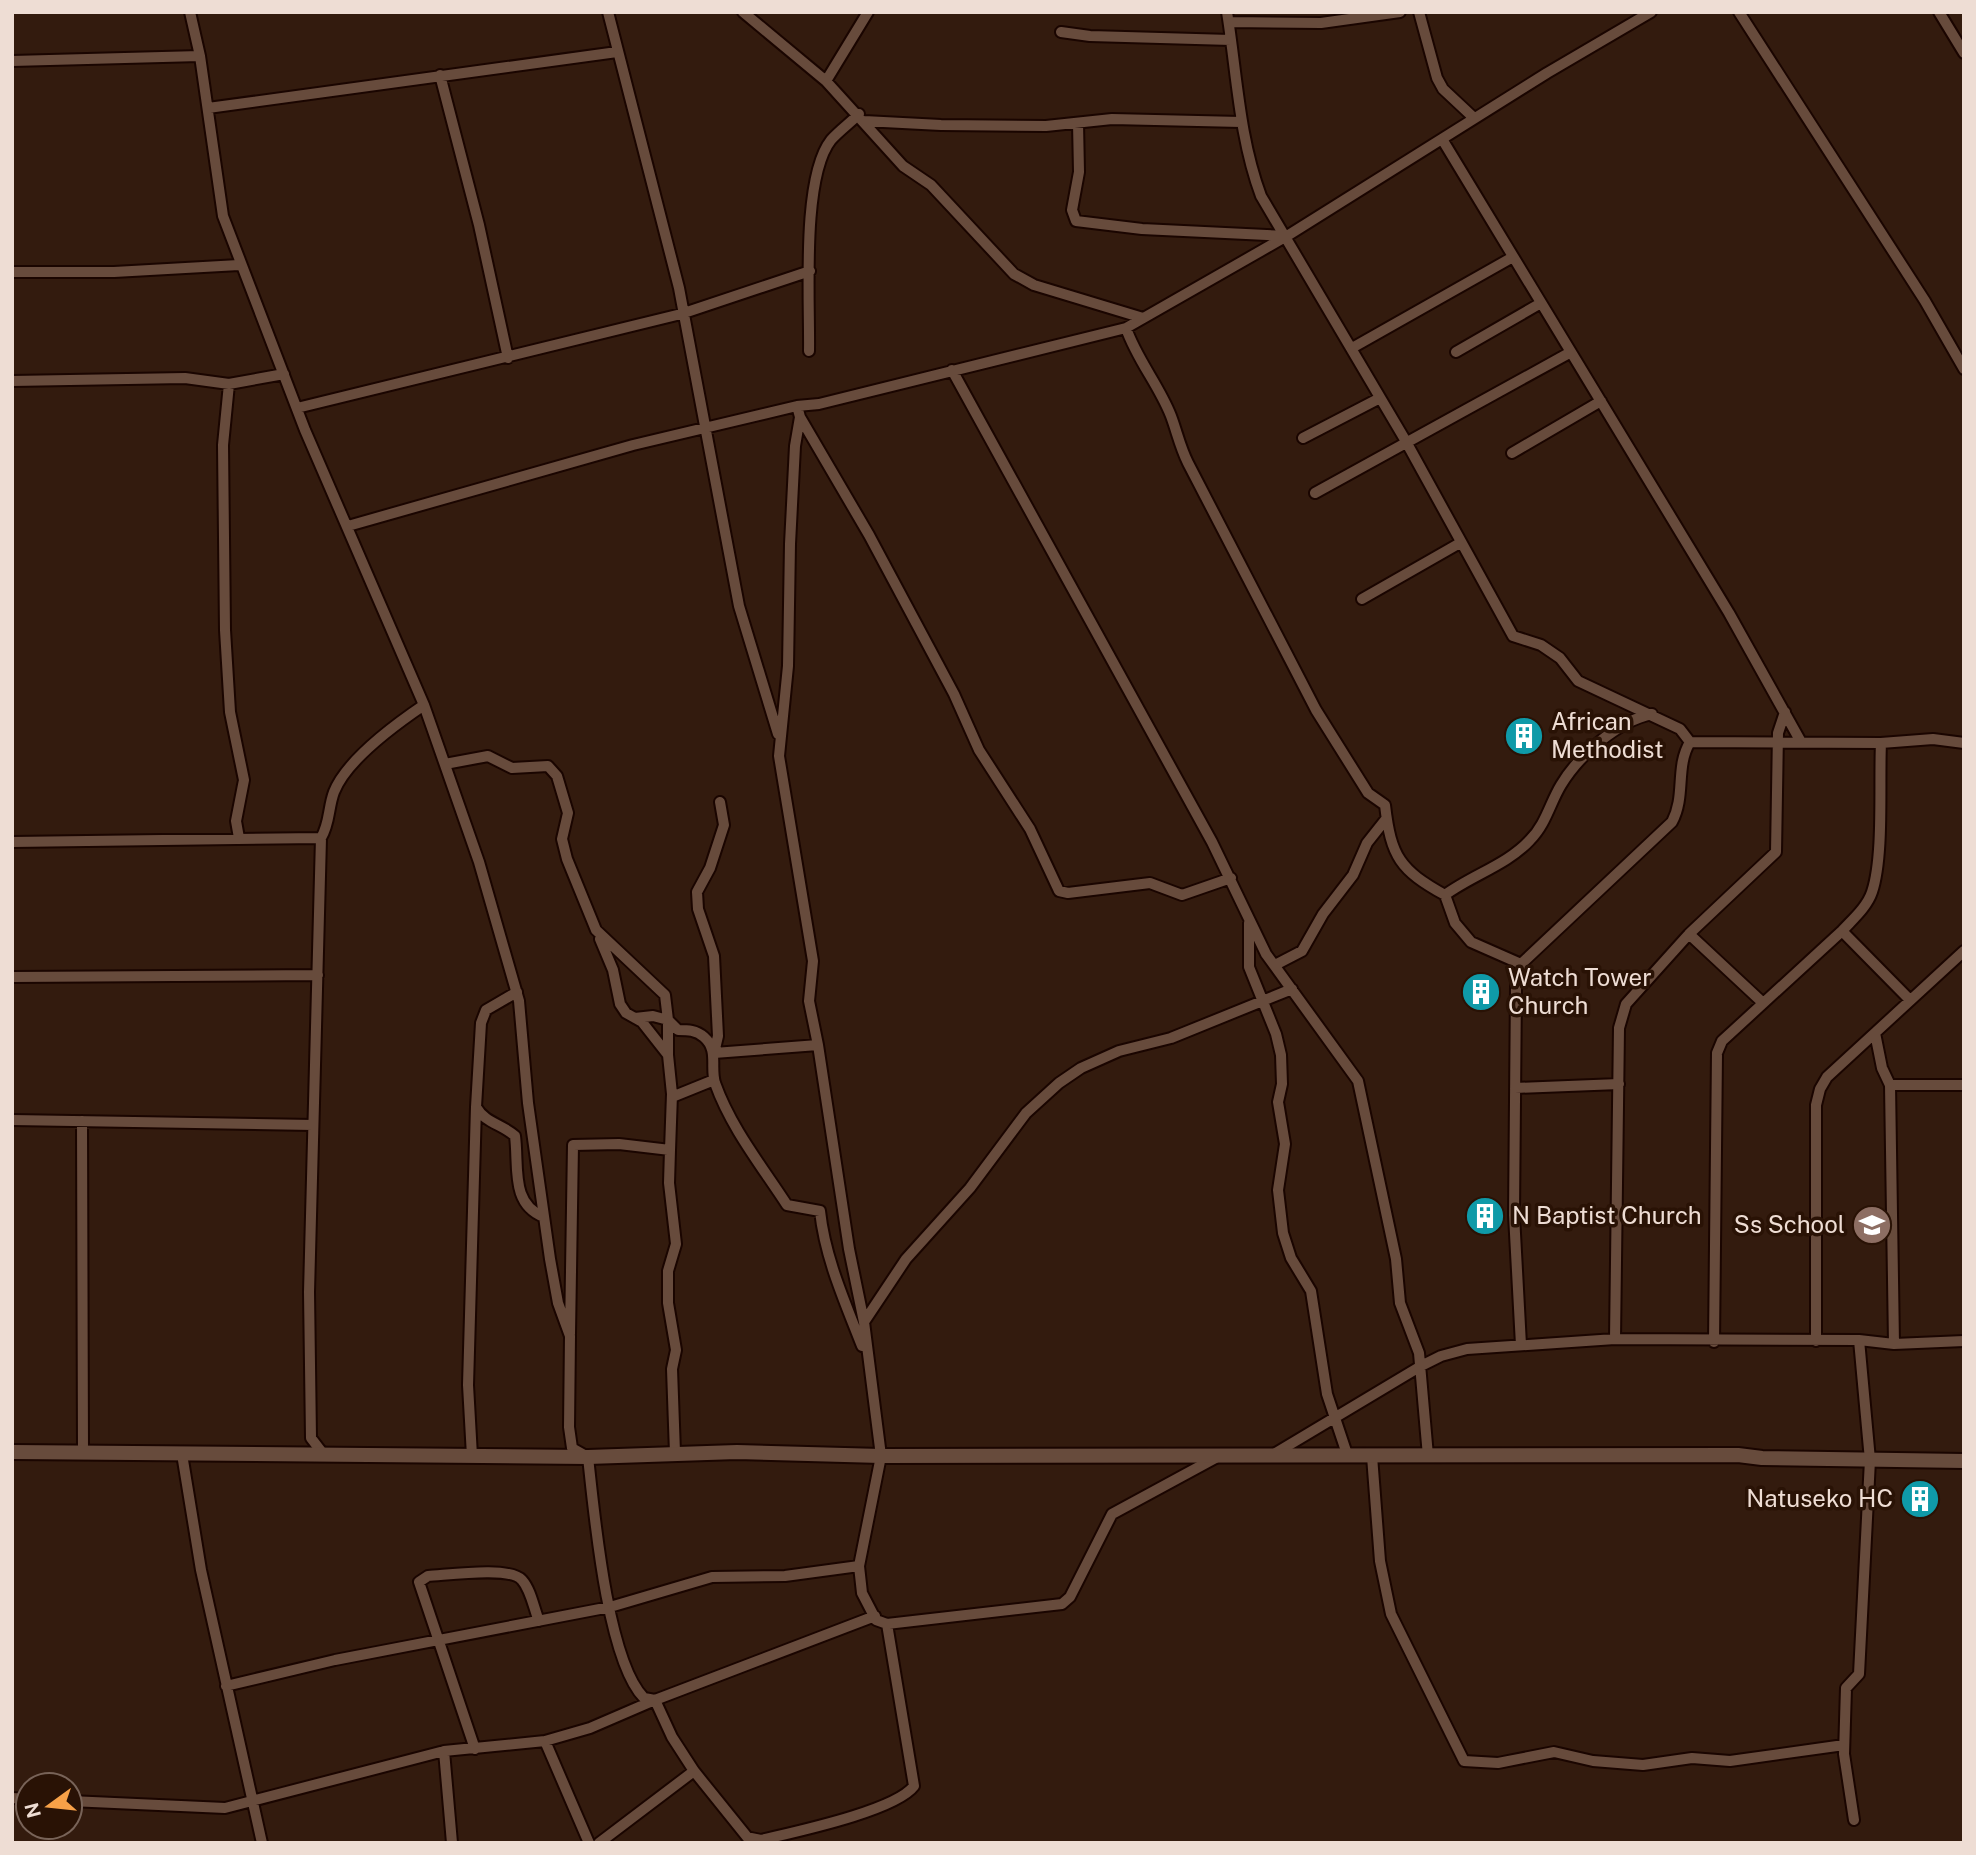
<svg xmlns="http://www.w3.org/2000/svg" width="1976" height="1855" font-family="'Public Sans',sans-serif">
<rect width="100%" height="100%" fill="#331b0e"/>
<g fill="none" stroke-linecap="round" stroke-linejoin="round">
<!-- minor casing -->
<g stroke="#1a0500" stroke-width="14">
<path id="minor" d="M190 12 200 56 223 216 305 430 424 705 479 862 519 1001 528 1103 550 1259 558 1303 570 1336 569 1427 572 1448 588 1457C594 1511 607 1661 644 1698L655 1700 672 1737 694 1771 752 1843
M608 12 679 288 739 606 778 734
M743 12 826 81 903 166 931 185 1014 274 1034 285 1143 318
M1227 12C1237 75 1239 137 1261 196L1404 438 1513 636 1541 645 1560 658 1578 681 1680 729 1690 742
M1419 12 1437 78 1443 89 1474 118
M1739 12 1925 301 1964 369
M1939 12 1964 53
M1229 22 1321 23 1400 12
M1061 32 1090 36 1231 40
M12 61 200 56
M440 75 479 225 508 358
M826 81 868 12
M208 108 617 52
M864 121 941 125 1046 126 1112 119 1241 122
M1078 123 1079 172 1072 210 1076 221 1142 229 1287 236
M1442 139 1729 613 1801 742
M12 272H114L239 265
M1126 328C1137 360 1159 385 1171 416 1177 432 1180 447 1188 463L1316 710 1368 793 1385 805C1391 857 1400 870 1445 895L1455 923 1471 942 1521 964
M1352 348 1513 257
M809 351C810 302 801 178 831 140 839 131 850 123 859 114
M1456 352 1541 303
M952 370 1212 842 1266 954 1358 1081 1396 1259 1400 1303 1419 1353 1428 1456
M12 381 185 378 229 384 284 374
M229 384 223 445 225 630 230 712 244 780 236 821 239 838
M297 408 681 314 810 271
M800 417 869 535 954 694 979 750 1030 829 1059 891 1068 893 1150 883 1182 895 1231 878
M1303 438 1380 398
M1512 453 1601 401
M1315 493 1571 352
M348 526 633 445 797 406 819 404 1126 328 1287 236 1547 73 1651 12
M1362 599 1460 543
M445 764 488 756 512 768 548 766 557 776 568 813 562 839 567 859 596 930 665 995 668 1020 678 1030C688 1030 696 1030 704 1037 719 1050 710 1067 715 1083 731 1128 761 1165 787 1205L820 1211C825 1258 845 1302 862 1346
M720 802 724 825 710 868 697 892 698 909 714 956 718 1036 714 1053 818 1045
M12 842 321 838
M1445 895C1472 875 1507 865 1530 840 1546 824 1550 803 1561 785 1579 755 1618 721 1652 714
M1249 923V967L1276 1034 1281 1055 1282 1084 1278 1102 1285 1144 1278 1190 1283 1233 1291 1258 1311 1291 1327 1394 1348 1457
M1842 931 1909 999
M1689 934 1762 1002
M600 939 613 970 620 1004 626 1013 642 1022 668 1055 672 1094 670 1150
M1275 965 1302 951 1323 914 1353 875 1367 843 1386 819
M12 977 318 975
M517 992 486 1010 481 1023 476 1107C485 1123 502 1124 515 1136 519 1166 510 1204 544 1217
M635 1018 653 1016 668 1020V1055
M1875 1033 1882 1068 1890 1085 1894 1344
M1890 1085H1964
M1515 1088 1619 1084
M672 1097 714 1080
M12 1120 313 1125
M82 1121 83 1451
M864 1322 906 1259 970 1188 1026 1113 1059 1083 1081 1068 1119 1051 1171 1038 1292 989
M570 1334 573 1145 619 1144 670 1150 669 1183 676 1244 668 1271V1303L676 1350 672 1369 675 1453
M1615 1339 1619 1028 1626 1004 1689 934 1776 852 1778 733 1785 712
M1816 1341V1105L1820 1089 1827 1077 1964 951
M1714 1342 1717 1053 1722 1041 1842 931C1853 919 1867 907 1872 892 1884 856 1879 783 1881 743
M1521 1345 1514 1215 1516 986 1521 964 1672 822C1686 796 1675 767 1690 742L1881 743 1933 739 1964 743
M182 1454 201 1570 262 1843
M1274 1454 1421 1366 1441 1356 1467 1349 1615 1339 1859 1340 1894 1344 1964 1341
M324 1455 311 1438 309 1292 321 838C330 823 328 808 334 792 347 759 396 724 424 705
M472 1456 468 1385 476 1107
M1372 1456 1380 1561 1391 1614 1464 1761 1498 1763 1554 1752 1593 1761 1643 1765 1692 1758 1730 1761 1844 1745
M887 1624 1062 1604 1070 1597 1112 1514 1219 1456
M226 1686 335 1660 610 1607 712 1577 785 1576 859 1566
M545 1741 589 1843
M475 1749 419 1582 428 1576C448 1575 510 1566 522 1580 531 1590 534 1609 539 1621
M444 1751 452 1843
M12 1798 28 1799
M70 1801 225 1808 444 1751 545 1741 590 1728 655 1700 875 1616
M1854 1820 1844 1754 1846 1688 1859 1674 1870 1460 1859 1340
M751 1838 761 1840C794 1832 895 1811 914 1786L887 1624 876 1620 862 1593 859 1566 881 1456 864 1322 849 1249 818 1045 809 1001 813 961 779 756 788 666 790 544 795 446 800 417 797 406
M599 1843 694 1771"/>
</g>
<!-- tertiary casing -->
<g stroke="#1a0500" stroke-width="18">
<path id="tertiary" d="M12 1452 588 1457 737 1452 881 1456 1738 1455 1762 1458 1964 1461"/>
</g>
<!-- minor -->
<use href="#minor" stroke="#674b3c" stroke-width="10"/>
<!-- tertiary -->
<use href="#tertiary" stroke="#674b3c" stroke-width="14"/>
</g>
<!-- icons -->
<defs>
<g id="building-disc" transform="scale(2.0125)"><circle r="9.5" fill="#0f9aa8" stroke="#291205"/><path d="M-4-6H4V6H1V3H-1V6H-4ZM-2.5-4.3h1.7v1.8h-1.7ZM.8-4.3h1.7v1.8H.8ZM-2.5-1h1.7V.8h-1.7ZM.8-1h1.7V.8H.8Z" fill="#fff"/></g>
<g id="school-disc" transform="scale(2.0125)"><circle r="9.5" fill="#8d6e63" stroke="#291205"/><path d="M0-5L7-2L0 1L-7-2ZM-4 1L0 2.5L4 1V4Q0 6-4 4Z" fill="#fff"/></g>
</defs>
<g fill-rule="evenodd">
<use href="#building-disc" x="1524" y="736"/>
<use href="#building-disc" x="1481" y="992"/>
<use href="#building-disc" x="1485" y="1216"/>
<use href="#school-disc" x="1872" y="1225"/>
<use href="#building-disc" x="1920" y="1499"/>
</g>
<g text-anchor="middle" stroke-width="7" stroke-linejoin="round" paint-order="stroke">
<!-- poi labels -->
<g font-size="24" fill="#eeddd4" stroke="#291205" text-anchor="start">
<text x="1551" y="730">African<tspan x="1551" dy="28">Methodist</tspan></text>
<text x="1508" y="986">Watch Tower<tspan x="1508" dy="28">Church</tspan></text>
<text x="1512" y="1224">N Baptist Church</text>
<text x="1845" y="1233" text-anchor="end">Ss School</text>
<text x="1893" y="1507" text-anchor="end">Natuseko HC</text>
</g>
</g>
<!-- border -->
<rect width="1976" height="1855" fill="none" stroke="#eeddd4" stroke-width="28"/>
<!-- north arrow -->
<g transform="translate(49 1806) rotate(255)"><circle r="33" fill="#291205" stroke="#786358" stroke-width="2"/>
<path d="M0-5L12 26L0 18L-12 26Z" fill="#f7a148"/>
<text y="-10" font-size="19" font-weight="bold" text-anchor="middle" fill="#eeddd4">N</text>
</g>
</svg>
